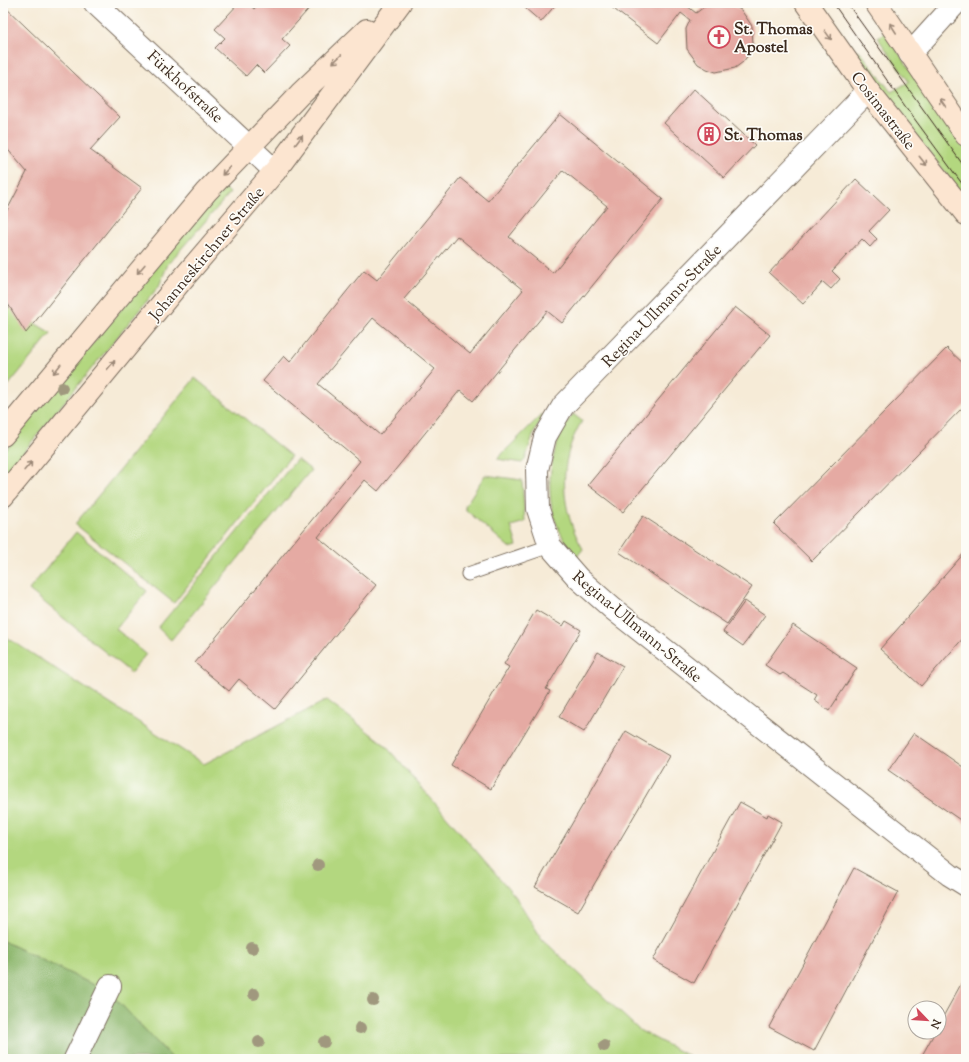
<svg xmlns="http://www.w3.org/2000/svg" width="969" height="1062" font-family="'Sorts Mill Goudy',serif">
<rect width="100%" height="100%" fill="#fdfcf7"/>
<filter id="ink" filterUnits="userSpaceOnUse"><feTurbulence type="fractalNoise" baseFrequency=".025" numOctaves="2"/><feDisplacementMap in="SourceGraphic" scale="8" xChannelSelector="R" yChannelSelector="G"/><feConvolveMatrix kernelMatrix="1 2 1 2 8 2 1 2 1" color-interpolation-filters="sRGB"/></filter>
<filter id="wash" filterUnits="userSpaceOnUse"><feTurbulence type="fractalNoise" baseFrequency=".012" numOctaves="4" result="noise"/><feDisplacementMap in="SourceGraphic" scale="16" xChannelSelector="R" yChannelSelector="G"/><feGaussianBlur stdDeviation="0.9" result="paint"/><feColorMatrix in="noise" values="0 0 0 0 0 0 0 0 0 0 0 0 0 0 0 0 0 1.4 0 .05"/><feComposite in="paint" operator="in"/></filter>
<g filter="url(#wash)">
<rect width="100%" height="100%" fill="#f6ebd7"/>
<!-- green -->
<path fill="#b3d77f" stroke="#77804e" d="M885 33 966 150V200L852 53 859 50 891 92 909 82 877 37Z
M224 187 230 193 168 264 159 286 3 477V452L169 251Z
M3 304 51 333 3 392Z
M195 378 291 456 174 603 75 524Z
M542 414 543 416 533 435 525 460 522 463 497 459Z
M573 414 582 421C557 461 560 510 583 549L575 559C568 546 560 534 555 520 544 487 551 442 573 414Z
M297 459 311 470 171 640 158 628Z
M485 475 522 480 525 522 511 526 517 546 510 548 466 510 465 506Z
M76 532 147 591 116 629 146 654 131 673 29 590Z
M3 635 204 764 327 700 384 744 515 896 542 939 639 1030 694 1059H173L110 993 3 941Z"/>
<!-- forest -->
<path fill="#8eb86e" stroke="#647146" d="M3 941 110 993 173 1059H3Z"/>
<g id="blocks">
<!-- building -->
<path fill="#e5aaa3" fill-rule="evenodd" d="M239 3H247L254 9 260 3H314L282 39 290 46 264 73 256 65 246 76 215 48 225 38 215 29Z
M529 3H557L541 22 525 8Z
M606 3H689L687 6 696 13 704 7 713 4 723 3 732 5 741 10 752 26 753 45 749 54 743 62 735 68 716 72 707 69 698 64 687 49 686 29 690 20 681 13 658 43Z
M3 5 120 117 90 150 142 188 26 333 3 296V218L27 172 3 144Z
M694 89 755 145 724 178 664 123Z
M560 114 663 199 562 323 547 311 473 401 460 390 378 491 365 480 318 537 376 585 275 709 239 679 229 691 195 663 360 461 263 381 284 356 290 362 364 270 377 280 460 178 488 201ZM563 170 607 206 553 273 509 237ZM457 236 523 290 470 354 404 299ZM373 318 435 369 380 435 318 384Z
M856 179 889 210 869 231 877 239 870 247 862 239 832 271 840 279 831 289 823 282 803 304 769 273Z
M735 307 770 335 623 512 588 485Z
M947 348 966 366V404L812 561 774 524Z
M643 516 752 587 727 624 619 552Z
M966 551V635L921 686 880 649Z
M745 601 765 615 743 646 723 632Z
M536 610 563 626 566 621 581 630 546 689 550 691 491 789 451 765 509 667 504 664Z
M793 625 857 668 829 711 814 700 817 695 783 673 780 675 765 665Z
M598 652 623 666 584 732 559 717Z
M626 731 669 756 578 912 535 887Z
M914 733 966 769V824L888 770Z
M740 802 767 817 768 814 782 822 694 983 653 960Z
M854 868 898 892 814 1051 769 1027Z
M966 975V1055L964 1059H920L935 1032H939V1024Z"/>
</g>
</g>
<g filter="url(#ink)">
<use href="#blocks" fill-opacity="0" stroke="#7c6e5f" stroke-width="1"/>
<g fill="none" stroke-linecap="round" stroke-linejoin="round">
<!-- lane casing -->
<g stroke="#7c6e5f" stroke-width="15">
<path id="lane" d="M468 574 550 546"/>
</g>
<!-- street casing -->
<g stroke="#7c6e5f" stroke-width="24">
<path id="street" d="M95 3 275 171
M910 54 956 3
M868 91 563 406 545 437 537 470 538 509 550 546 578 578 613 609 950 875 966 885
M75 1059 110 986"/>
</g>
<!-- secondary casing -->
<g stroke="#7c6e5f" stroke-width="24">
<path id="secondary" d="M806 3 868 91 966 214
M876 3 966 135
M3 435 206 192 300 94 367 30
M3 496 180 282 275 171 400 3"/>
</g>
<!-- lane -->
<use href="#lane" stroke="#fff" stroke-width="13"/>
<!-- street -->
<use href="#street" stroke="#fff" stroke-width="22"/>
<!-- secondary -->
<use href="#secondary" stroke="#fce5d0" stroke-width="22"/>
<!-- tram -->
<path stroke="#3b2a1e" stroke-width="1" d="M833 3 905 106 966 189
M847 3 966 169"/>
</g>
<!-- trees -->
<g fill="#a0987e">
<circle cx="62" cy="388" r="6"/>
<circle cx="318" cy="865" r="6"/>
<circle cx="252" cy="948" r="6"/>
<circle cx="254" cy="994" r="6"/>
<circle cx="373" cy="1000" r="6"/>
<circle cx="360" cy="1028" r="6"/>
<circle cx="259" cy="1042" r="6"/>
<circle cx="324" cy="1042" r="6"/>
<circle cx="604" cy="1046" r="6"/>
</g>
<!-- one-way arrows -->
<defs><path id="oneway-shaft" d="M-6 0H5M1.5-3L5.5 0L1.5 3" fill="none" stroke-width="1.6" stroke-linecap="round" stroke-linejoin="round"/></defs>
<g stroke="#9c8877">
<use href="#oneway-shaft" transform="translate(893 28) rotate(-123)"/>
<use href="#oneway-shaft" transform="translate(828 35) rotate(55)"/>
<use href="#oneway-shaft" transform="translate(337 59) rotate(136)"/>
<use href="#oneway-shaft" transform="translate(943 103) rotate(-125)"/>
<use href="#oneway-shaft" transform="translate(299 140) rotate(-53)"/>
<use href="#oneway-shaft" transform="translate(923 161) rotate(51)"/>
<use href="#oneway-shaft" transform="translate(226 171) rotate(133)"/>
<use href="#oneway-shaft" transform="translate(141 269) rotate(130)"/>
<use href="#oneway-shaft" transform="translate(111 365) rotate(-50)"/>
<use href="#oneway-shaft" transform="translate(57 369) rotate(129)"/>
<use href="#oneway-shaft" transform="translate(28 466) rotate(-50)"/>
</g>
</g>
<!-- icons -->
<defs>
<g id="church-ring" transform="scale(1.15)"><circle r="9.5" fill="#fdfcf7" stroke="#d1495b" stroke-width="1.5"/><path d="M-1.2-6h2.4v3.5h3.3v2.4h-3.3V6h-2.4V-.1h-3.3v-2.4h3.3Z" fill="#d1495b"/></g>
<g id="building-ring" transform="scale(1.15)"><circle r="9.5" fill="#fdfcf7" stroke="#d1495b" stroke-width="1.5"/><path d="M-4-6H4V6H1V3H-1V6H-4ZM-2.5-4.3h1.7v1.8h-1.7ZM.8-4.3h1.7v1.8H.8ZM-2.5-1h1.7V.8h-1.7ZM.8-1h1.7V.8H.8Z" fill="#d1495b"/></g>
</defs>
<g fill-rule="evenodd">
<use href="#church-ring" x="719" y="37"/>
<use href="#building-ring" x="709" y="134"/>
</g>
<g text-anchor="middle" stroke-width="3.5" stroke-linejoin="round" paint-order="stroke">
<!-- poi labels -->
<g font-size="16" font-weight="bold" fill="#3b2a1e" stroke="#fdfcf7" text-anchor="start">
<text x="734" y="34">St. Thomas<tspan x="734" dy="18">Apostel</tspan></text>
<text x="724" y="140">St. Thomas</text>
</g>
<!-- street labels -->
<g font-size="16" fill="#3b2a1e" stroke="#fdfcf7">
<text transform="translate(186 86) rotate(43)" y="6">Fürkhofstraße</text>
<text transform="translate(884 110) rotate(52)" y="6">Cosimastraße</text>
<text transform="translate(206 253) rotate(-50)" y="6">Johanneskirchner Straße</text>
<text transform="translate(661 305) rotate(-46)" y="6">Regina-Ullmann-Straße</text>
<text transform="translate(638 626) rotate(40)" y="6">Regina-Ullmann-Straße</text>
</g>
</g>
<!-- margin -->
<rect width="969" height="1062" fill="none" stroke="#fdfcf7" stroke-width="16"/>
<!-- north arrow -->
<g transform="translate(927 1020) rotate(115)"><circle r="19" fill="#fdfcf7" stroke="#afa8a0"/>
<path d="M0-3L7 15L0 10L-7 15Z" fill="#d1495b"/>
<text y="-6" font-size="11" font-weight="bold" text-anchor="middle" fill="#3b2a1e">N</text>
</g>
</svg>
